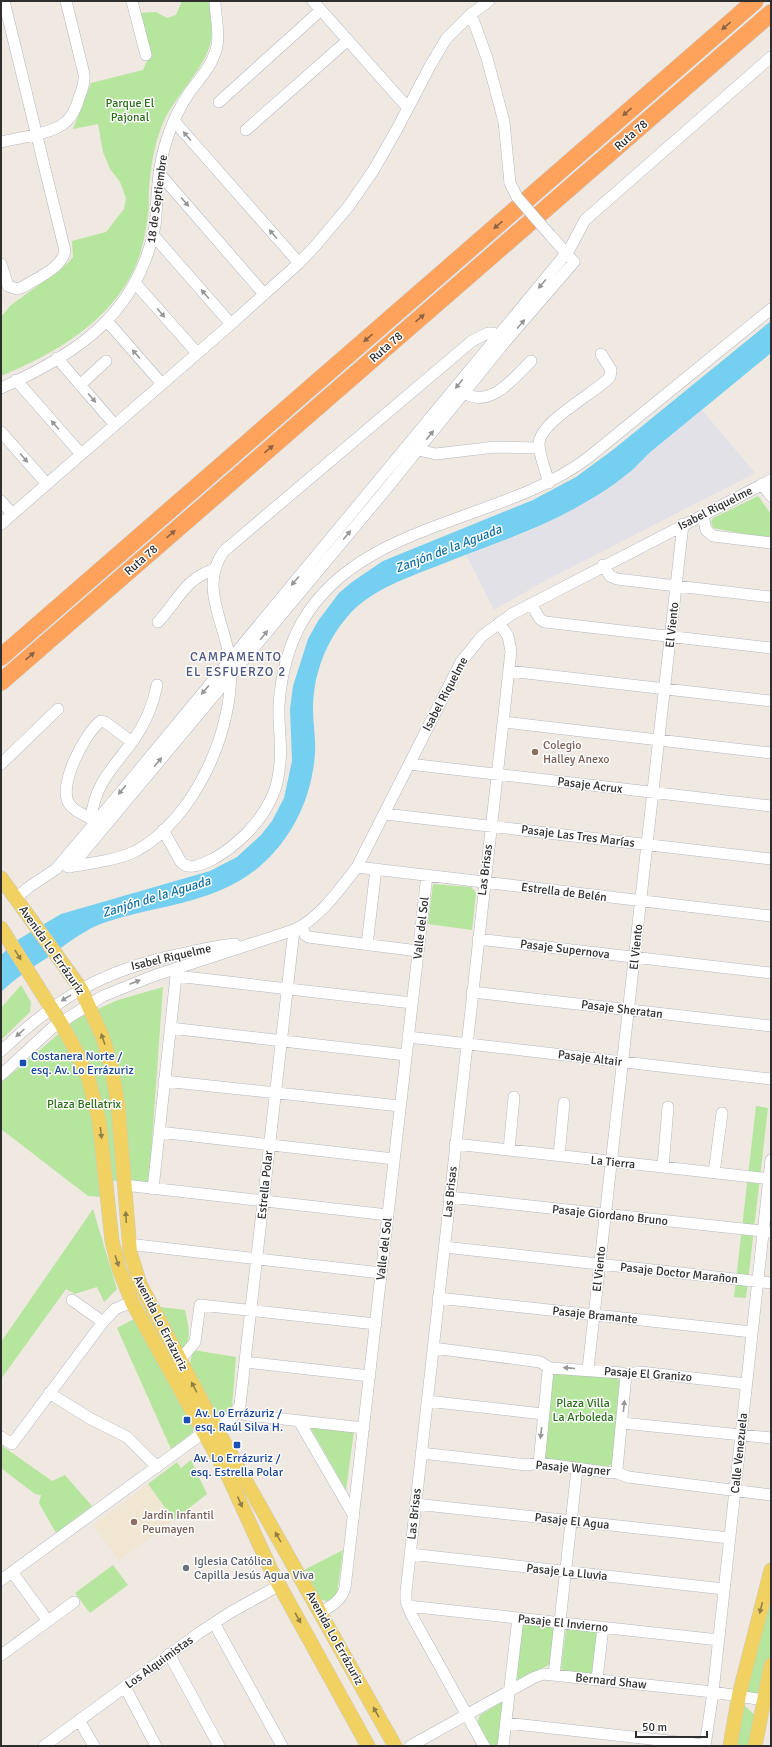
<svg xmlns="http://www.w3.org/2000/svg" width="772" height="1747" font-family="Signika,sans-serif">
<rect width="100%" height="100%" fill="#efe9e1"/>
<!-- industrial -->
<path fill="#e3e1e8" d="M702 410 755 473 541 583 494 610 466 555 530 531 587 502 627 475 649 453Z"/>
<!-- education -->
<path fill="#f0e6d1" d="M148 1484 174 1520 119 1560 93 1525Z"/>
<!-- green -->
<path fill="#b6e59e" d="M182 1H209C210 14 213 27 211 40 208 65 173 98 163 123 154 144 151 166 149 188 148 197 150 206 148 215 146 230 143 246 138 260 115 319 57 353 1 376V317L10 306 68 263 73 257 72 241 106 232 124 209 126 198 120 182 110 169 103 152 98 124 73 129 91 83 143 70 150 54 140 13 156 12 167 18 176 15Z
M758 496 771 514V539L713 528 711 522 713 518Z
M433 884 471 887 476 893 472 930 428 924Z
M21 985 31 1002 30 1012 1 1040V1008Z
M163 987 149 1183 101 1180 103 1197 88 1196 1 1129V1083L76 1019 118 1000Z
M756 1106 768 1108 746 1298 734 1297Z
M93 1209 117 1289 104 1302 97 1287 75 1294 66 1289 1 1379V1342Z
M160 1307 185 1310C188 1326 194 1341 180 1353Z
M134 1319 193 1428V1432L171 1449 117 1328Z
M193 1350 236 1357 232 1408 220 1417 215 1413 189 1368Z
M558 1370 616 1377 622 1383 613 1463 607 1467 548 1461 543 1456 551 1375Z
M310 1427 354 1431 346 1490Z
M1 1445 52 1481 65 1475 92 1506 56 1533 39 1503 41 1495 35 1494 1 1468Z
M191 1460 207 1494 174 1520 148 1484 177 1462 181 1468Z
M343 1550 337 1594 329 1602 320 1599 304 1570Z
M113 1565 128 1585 90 1613 75 1593Z
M771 1594V1653L758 1703 746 1694Z
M523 1620 557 1625 552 1663 515 1684Z
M566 1629 599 1632 595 1673 591 1674 565 1672 561 1668Z
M505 1700 499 1746H491L477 1723 480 1715Z
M743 1704 757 1717 752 1746H736Z"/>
<!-- water -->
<path fill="#75cff0" d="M771 321V353C732 385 693 417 654 449 644 457 637 467 626 475 614 485 600 494 586 502 541 529 490 545 442 564 410 577 371 589 348 616 325 642 313 676 313 710 313 724 316 739 315 753 312 797 293 838 259 867 215 904 156 905 103 923 84 930 62 947 53 954 33 967 19 975 1 992V955L19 939 61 914 210 871 237 857 261 835 272 821 284 798 292 761 290 709 293 686 308 639 318 621 339 593 352 582 383 561 533 500 576 477 614 449Z"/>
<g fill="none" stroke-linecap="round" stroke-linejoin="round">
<!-- minor casing -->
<g stroke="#b4b7c1" stroke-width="12">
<path id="minor" d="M132 1 146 55
M313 1 408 108
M471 14 487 58 504 122 510 183
M219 102 321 10
M174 121 299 263
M246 130 348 40
M1 142C17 138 51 134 63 124 71 119 77 107 79 98 82 90 85 83 84 74L66 1
M159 173 264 294
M153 235 231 324
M1 264 8 286 17 289 23 287C37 278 62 268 65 251L4 1
M135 283 197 353
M107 321 162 384
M57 358 115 425
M16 380 81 454
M80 385 106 361
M1 388C78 354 138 313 155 226 157 212 156 198 158 184 159 167 163 150 169 133 174 119 181 105 189 93 200 78 213 65 217 46 220 31 215 16 215 1
M464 393C490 409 514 378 531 361
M1 432 47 484
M418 450 436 454 495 447 539 448
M549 483C546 471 539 456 539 444 539 422 595 393 610 377L611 370 601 354
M762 484 771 496
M1 501 12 514
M703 515 706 530 713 536 771 543
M1 524 231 324 299 263 316 245 348 207 373 171 397 129 430 66 446 39 471 14 489 1
M603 565 610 576 617 579 771 597
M531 604 540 619 545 622 771 648
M158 622C178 601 184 579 215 569
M509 671 771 701
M503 722 771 753
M1 764 58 709
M409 764 771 806
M385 814 771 859
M91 819C85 815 74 811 70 805 56 788 85 732 101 721L105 722 132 742
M99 825 91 819C95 783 113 768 133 741 145 724 153 706 157 685
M163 830 181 862C189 871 203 864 213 859 237 846 261 822 272 797 277 787 279 774 280 763 282 744 278 724 279 705 281 676 288 647 302 622 360 521 503 523 589 457L771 309
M68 867C88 864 118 860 136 851 195 819 236 727 230 662 226 624 198 586 224 551L472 341 488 333H493L503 340
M71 867 383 493 505 342 574 262 550 235
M357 867 771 916
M16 898 29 887 56 869 120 793 569 250 585 220 771 57
M302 926 305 935 308 937 418 951
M478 939 771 973
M367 945 376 869
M176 976 412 1003
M472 992 771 1026
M170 1028 406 1055
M408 1037 771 1079
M1 1051C58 997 103 970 181 954 198 950 217 946 235 944
M1 1075 52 1028 103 996 153 976 294 930C321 917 339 890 357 867L461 662 482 636 512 614 771 480
M164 1081 400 1106
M159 1132 394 1159
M455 1144 771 1179
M509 1150 514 1097
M559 1156 564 1103
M663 1167 668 1107
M714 1173 722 1113
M124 1185 388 1215
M153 1189 176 976 174 970
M449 1197 771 1232
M128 1244 381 1273
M444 1247 771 1283
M438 1298 752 1332
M72 1300 103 1322
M433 1348 540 1362 550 1368 622 1373 626 1375 640 1372 746 1384
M179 1361 195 1342 200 1305 376 1324
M245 1362 370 1376
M588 1369 683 524
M49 1393 91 1419 127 1437 157 1467
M427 1401 543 1414
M237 1412 247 1415 364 1428
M299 1421 354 1516
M622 1423 771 1438
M216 1428 234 1416 240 1405 294 930
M1 1437 12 1444 103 1322 115 1309 132 1302
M421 1453 527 1465 539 1463 612 1473 615 1472 628 1477 771 1495
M539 1463 548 1371 550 1368
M615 1472 617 1469 626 1375
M415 1504 730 1538
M410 1554 724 1589
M12 1572 48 1621
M1 1580 203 1433
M408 1606 719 1640
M321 1612C331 1606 341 1601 345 1588L427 875
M214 1623 282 1746
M169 1654 219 1746
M1 1655 74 1602
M554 1675 577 1469
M597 1679 603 1627
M125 1687 156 1746
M79 1720 94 1746
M506 1723 705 1745
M44 1746 199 1633 231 1612 280 1585
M410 1746 533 1678 543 1674 713 1692 764 1700
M484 1746 411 1614 406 1601V1592L511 651 508 636 499 623
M503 1746 518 1618
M705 1746 713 1692 771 1160"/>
</g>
<!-- major casing -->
<g stroke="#c9c9c9" stroke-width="15">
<path id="major" d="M1 878 81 989 103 1038 111 1065 118 1105 130 1252 140 1284 216 1428 395 1746
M1 928 60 1022 74 1047 88 1077 99 1120 112 1241 119 1269 132 1302 229 1478 272 1572 368 1746
M730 1746 739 1695 771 1570
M755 1746 771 1665"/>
</g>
<!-- highway casing -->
<g stroke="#c9c9c9" stroke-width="18">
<path id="highway" d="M1 657 755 1
M1 682 771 13"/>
</g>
<!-- minor -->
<use href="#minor" stroke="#fff" stroke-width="11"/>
<!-- major -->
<use href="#major" stroke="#f2d163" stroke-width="14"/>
<!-- highway -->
<use href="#highway" stroke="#ffa35c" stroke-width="17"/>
<!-- minor-bridge casing -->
<g stroke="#b4b7c1" stroke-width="12" stroke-linecap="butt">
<path id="minor-bridge" d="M510 183 517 197 550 235"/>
</g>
<!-- minor-bridge -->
<use href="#minor-bridge" stroke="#fff" stroke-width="11"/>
</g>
<!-- one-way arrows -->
<defs><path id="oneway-solid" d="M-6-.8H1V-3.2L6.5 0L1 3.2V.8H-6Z"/></defs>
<g fill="#8c6343">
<use href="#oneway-solid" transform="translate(726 26) rotate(139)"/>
<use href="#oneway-solid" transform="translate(627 112) rotate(139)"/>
<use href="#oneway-solid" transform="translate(498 225) rotate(139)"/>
<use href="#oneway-solid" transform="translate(420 318) rotate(-41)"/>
<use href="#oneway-solid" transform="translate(368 338) rotate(139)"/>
<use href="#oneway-solid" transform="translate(269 449) rotate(-41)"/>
<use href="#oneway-solid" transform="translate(171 534) rotate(-41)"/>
<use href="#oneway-solid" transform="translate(30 656) rotate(-41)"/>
</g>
<g fill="#969696">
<use href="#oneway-solid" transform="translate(187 136) rotate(-131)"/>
<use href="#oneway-solid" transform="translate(185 202) rotate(49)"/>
<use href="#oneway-solid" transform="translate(273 234) rotate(-131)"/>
<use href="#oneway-solid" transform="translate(542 284) rotate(130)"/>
<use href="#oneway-solid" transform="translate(205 294) rotate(-131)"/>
<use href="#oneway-solid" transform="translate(161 313) rotate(49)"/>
<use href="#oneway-solid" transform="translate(521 324) rotate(-49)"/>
<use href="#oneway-solid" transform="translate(136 354) rotate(-132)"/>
<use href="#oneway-solid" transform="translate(459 384) rotate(129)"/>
<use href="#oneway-solid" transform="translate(92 398) rotate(49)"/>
<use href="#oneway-solid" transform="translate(55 425) rotate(-131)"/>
<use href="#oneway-solid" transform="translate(430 435) rotate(-51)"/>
<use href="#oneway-solid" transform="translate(24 458) rotate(49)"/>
<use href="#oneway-solid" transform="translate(347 535) rotate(-50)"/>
<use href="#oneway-solid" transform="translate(295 581) rotate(130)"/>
<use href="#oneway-solid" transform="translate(264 635) rotate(-51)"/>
<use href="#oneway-solid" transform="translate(205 690) rotate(130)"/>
<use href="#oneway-solid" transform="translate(158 762) rotate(-50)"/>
<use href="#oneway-solid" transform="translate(122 790) rotate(130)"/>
<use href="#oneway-solid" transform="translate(135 982) rotate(-21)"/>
<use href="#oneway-solid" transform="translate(66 998) rotate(148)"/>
<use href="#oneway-solid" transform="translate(20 1033) rotate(138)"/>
<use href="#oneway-solid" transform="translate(569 1368) rotate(-175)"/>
<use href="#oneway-solid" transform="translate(624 1406) rotate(-84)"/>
<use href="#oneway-solid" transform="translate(541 1433) rotate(97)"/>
</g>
<g fill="#908048">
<use href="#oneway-solid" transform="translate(18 955) rotate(58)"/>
<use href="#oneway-solid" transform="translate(103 1039) rotate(-109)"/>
<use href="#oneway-solid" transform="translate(101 1133) rotate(84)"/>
<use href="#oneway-solid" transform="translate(126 1217) rotate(-93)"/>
<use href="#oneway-solid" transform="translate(117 1261) rotate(72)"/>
<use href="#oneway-solid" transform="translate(194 1387) rotate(-118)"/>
<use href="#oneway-solid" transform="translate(240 1502) rotate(66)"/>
<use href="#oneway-solid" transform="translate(278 1537) rotate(-120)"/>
<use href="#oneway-solid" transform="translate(761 1608) rotate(104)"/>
<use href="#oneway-solid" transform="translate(298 1618) rotate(61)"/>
<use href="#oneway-solid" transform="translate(376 1712) rotate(-119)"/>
</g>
<!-- markers -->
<g fill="#8d6e63" stroke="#fff" stroke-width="1.5">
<circle cx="535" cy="752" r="4"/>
<circle cx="134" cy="1522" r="4"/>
</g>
<g fill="#1a4fb4" stroke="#fff" stroke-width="1.5">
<rect x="19" y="1059" width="8" height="8" rx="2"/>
<rect x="183" y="1416" width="8" height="8" rx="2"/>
<rect x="233" y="1441" width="8" height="8" rx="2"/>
</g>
<circle fill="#6b7280" stroke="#fff" stroke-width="1.5" cx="186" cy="1568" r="4"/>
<g text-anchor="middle" stroke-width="3" stroke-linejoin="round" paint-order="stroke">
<!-- park labels -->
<g font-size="12" fill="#2c6e1b" stroke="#fff">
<text x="130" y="107">Parque El<tspan x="130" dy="14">Pajonal</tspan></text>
<text x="84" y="1108">Plaza Bellatrix</text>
<text x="583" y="1407">Plaza Villa<tspan x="583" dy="14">La Arboleda</tspan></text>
</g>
<!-- street labels -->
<g font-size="12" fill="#2e2e2e" stroke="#fff">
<text transform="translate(631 135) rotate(-41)" y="4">Ruta 78</text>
<text transform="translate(157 199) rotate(-82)" y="4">18 de Septiembre</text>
<text transform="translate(386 347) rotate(-41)" y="4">Ruta 78</text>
<text transform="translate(715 508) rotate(-27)" y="4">Isabel Riquelme</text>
<text transform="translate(141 560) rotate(-41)" y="4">Ruta 78</text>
<text transform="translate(672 625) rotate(-84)" y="4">El Viento</text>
<text transform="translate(445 694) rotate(-62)" y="4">Isabel Riquelme</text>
<text transform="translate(590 785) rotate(7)" y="4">Pasaje Acrux</text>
<text transform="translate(578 836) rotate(7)" y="4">Pasaje Las Tres Marías</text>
<text transform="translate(485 870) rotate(-83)" y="4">Las Brisas</text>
<text transform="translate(564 892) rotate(7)" y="4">Estrella de Belén</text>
<text transform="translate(421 928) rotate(-83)" y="4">Valle del Sol</text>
<text transform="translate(636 947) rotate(-84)" y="4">El Viento</text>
<text transform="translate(565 949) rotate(7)" y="4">Pasaje Supernova</text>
<text transform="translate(52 950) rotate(55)" y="4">Avenida Lo Errázuriz</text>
<text transform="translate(171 957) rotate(-13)" y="4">Isabel Riquelme</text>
<text transform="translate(622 1009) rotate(7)" y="4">Pasaje Sheratan</text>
<text transform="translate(590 1058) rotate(7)" y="4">Pasaje Altair</text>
<text transform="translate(613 1162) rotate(6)" y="4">La Tierra</text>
<text transform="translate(265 1185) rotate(-84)" y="4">Estrella Polar</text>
<text transform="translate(450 1192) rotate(-84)" y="4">Las Brisas</text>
<text transform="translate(610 1215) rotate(6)" y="4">Pasaje Giordano Bruno</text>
<text transform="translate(384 1249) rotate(-83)" y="4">Valle del Sol</text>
<text transform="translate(599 1269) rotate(-84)" y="4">El Viento</text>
<text transform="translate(679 1273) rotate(6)" y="4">Pasaje Doctor Marañon</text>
<text transform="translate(595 1315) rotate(6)" y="4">Pasaje Bramante</text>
<text transform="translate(161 1323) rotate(63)" y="4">Avenida Lo Errázuriz</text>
<text transform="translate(648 1374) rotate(4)" y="4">Pasaje El Granizo</text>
<text transform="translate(739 1453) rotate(-84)" y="4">Calle Venezuela</text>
<text transform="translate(573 1468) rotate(5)" y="4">Pasaje Wagner</text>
<text transform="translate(414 1514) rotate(-84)" y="4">Las Brisas</text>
<text transform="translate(572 1521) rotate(6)" y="4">Pasaje El Agua</text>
<text transform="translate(567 1572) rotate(6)" y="4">Pasaje La Lluvia</text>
<text transform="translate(563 1623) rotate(6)" y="4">Pasaje El Invierno</text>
<text transform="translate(335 1638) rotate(61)" y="4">Avenida Lo Errázuriz</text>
<text transform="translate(159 1662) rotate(-36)" y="4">Los Alquimistas</text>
<text transform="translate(611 1681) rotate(6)" y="4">Bernard Shaw</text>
</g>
<!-- education labels -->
<g font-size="12" fill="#785e54" stroke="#fff" text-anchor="start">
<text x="543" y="749">Colegio<tspan x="543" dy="14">Halley Anexo</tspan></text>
<text x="142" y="1519">Jardín Infantil<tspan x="142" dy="14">Peumayen</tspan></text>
</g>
<!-- transit labels -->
<g font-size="12" fill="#164399" stroke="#fff" text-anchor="start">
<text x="31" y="1060">Costanera Norte /<tspan x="31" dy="14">esq. Av. Lo Errázuriz</tspan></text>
<text x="195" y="1417">Av. Lo Errázuriz /<tspan x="195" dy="14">esq. Raúl Silva H.</tspan></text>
<text x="237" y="1462" text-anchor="middle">Av. Lo Errázuriz /<tspan x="237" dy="14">esq. Estrella Polar</tspan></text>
</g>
<!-- worship labels -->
<g font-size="12" fill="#5b616d" stroke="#fff" text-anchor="start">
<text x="194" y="1565">Iglesia Católica<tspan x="194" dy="14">Capilla Jesús Agua Viva</tspan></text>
</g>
<!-- water labels -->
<g font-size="13" font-style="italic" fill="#0d6fa3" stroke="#fff">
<text transform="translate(448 548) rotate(-21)" y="5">Zanjón de la Aguada</text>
<text transform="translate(156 896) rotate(-17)" y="5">Zanjón de la Aguada</text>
</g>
<!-- neighbourhood labels -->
<g font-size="13" letter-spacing="1" fill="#4d5680" stroke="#fff">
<text x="236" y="661">CAMPAMENTO<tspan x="236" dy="15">EL ESFUERZO 2</tspan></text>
</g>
</g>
<!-- border -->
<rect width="772" height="1747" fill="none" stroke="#2e2e2e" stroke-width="4"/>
<!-- scale -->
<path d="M636 1731v6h71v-6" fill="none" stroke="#2e2e2e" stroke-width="2"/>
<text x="642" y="1731" font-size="12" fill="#2e2e2e" stroke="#ffffff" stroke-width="3" paint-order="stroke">50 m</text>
</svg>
